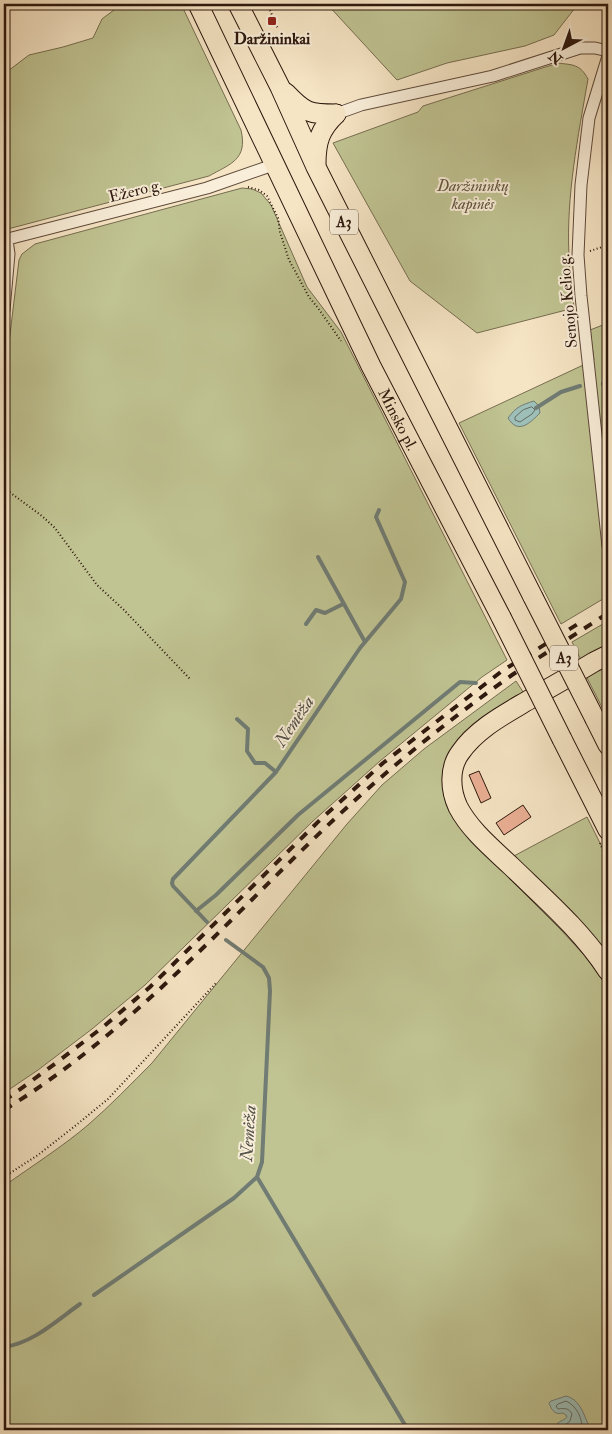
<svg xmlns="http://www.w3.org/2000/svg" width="612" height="1434" font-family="'IM FELL Double Pica',serif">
<rect width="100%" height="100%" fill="#f6e5c5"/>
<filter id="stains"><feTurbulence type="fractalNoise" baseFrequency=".004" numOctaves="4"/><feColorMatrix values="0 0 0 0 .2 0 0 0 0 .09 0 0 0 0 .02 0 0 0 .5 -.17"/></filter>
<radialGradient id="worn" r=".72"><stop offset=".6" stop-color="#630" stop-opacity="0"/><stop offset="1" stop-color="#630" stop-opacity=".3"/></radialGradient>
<!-- green -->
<path fill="#c0c392" stroke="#766d50" d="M116 4H181L241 130C248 160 230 164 209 176L4 230V74L29 55 63 47 93 38 102 19 114 10Z
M327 4H578L554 35 525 46 447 63 397 80Z
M558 63C573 65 580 64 588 79 578 137 566 196 569 255 569 272 573 290 574 308L477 333 410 281 333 143 418 112 423 106Z
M242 188 252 189 261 193 271 205 307 287 341 332 507 660 482 677 380 761 312 822 145 985 92 1029 38 1070 4 1093V384L19 260 22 254 35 244Z
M608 323V596L561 624 459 423 594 360 590 330Z
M608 621V649L582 662 572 642Z
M608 662V719L585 674Z
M516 681 525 695 453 750 466 835 561 930 586 957 608 988V1317H607L608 1320V1430H4V1186C32 1166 62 1147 88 1125 111 1105 131 1084 152 1063L347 824 382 785 424 749Z
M587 817 608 859V957L512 857Z"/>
<!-- water -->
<path fill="#9dbfb8" stroke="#707c74" d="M534 401 539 406 540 413C530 423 518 435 508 418 516 407 521 405 534 401Z
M566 1396C579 1399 583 1412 588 1424L586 1430H559L557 1424C560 1420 565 1421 567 1416L563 1413C555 1415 552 1411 549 1403L551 1401Z"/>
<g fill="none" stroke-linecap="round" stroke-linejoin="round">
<!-- shore -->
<path stroke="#656b62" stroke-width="1" d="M532 407 535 410 532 414 520 422 515 420V417L523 410Z
M563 1430 564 1426 570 1421 572 1414C569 1408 564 1408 558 1409L556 1406 558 1404 566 1401C577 1406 583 1419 582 1430"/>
<!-- stream -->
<path stroke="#707c74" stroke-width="4" d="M603 384 608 383
M536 408 561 392 580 386
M318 557 365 642
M306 624 316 610 325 613 343 604
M237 719 248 729 247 751 255 763H265L276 772
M196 911 216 895 298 815 460 682 476 683
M207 922 173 886 172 883 173 879 276 772 360 648 401 599 405 582 376 517 379 510
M257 1177 408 1430
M94 1295 234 1198 257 1177 262 1162 270 991 269 978 263 967 226 940
M4 1347C33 1343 56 1321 80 1304"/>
</g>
<!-- building -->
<path fill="#ebaf95" stroke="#2d170d" d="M479 771 491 798 481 803 469 775Z
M523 805 531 817 504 835 496 823Z"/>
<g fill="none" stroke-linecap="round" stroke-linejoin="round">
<!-- minor casing -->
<g stroke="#5f4a3b" stroke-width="13">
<path id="minor" d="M608 56 589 118 581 185 578 255 581 296 608 546
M336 114 361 105 493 76 580 48H595L608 51
M4 240 207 188 273 165
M4 310 9 254 7 240"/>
</g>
<!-- trunk casing -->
<g stroke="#2d170d" stroke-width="21">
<g id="trunk">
<path id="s1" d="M198 4 371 366 501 617"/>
<path d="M238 4 280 87 316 167 533 597"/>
<path d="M286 93C305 113 309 114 336 114"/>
<path d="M316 164C316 142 320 129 336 114"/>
<path d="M608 655 594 662C574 674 553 686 532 698 507 713 477 728 460 753 449 768 450 790 458 807 470 830 492 848 511 866 545 899 582 931 608 971"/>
<path d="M595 719 608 745"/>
<path d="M562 739 608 830"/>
</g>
</g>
<!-- path -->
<path stroke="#2d170d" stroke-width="2" stroke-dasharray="1 2.5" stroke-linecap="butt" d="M276 4 269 8 278 29
M248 187 259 190 267 196 278 218 280 232 289 260 309 297 318 308 341 341
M590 251 608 245
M4 488 42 516 55 528 97 585 124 610 191 680
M600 843 608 864
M4 1177 38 1155 75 1126 108 1099 217 982"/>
<!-- minor -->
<use href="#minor" stroke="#f9eed9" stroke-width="11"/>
<!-- trunk -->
<use href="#trunk" stroke="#f6e5c5" stroke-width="19"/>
<!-- rail -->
<path stroke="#2d170d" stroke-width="4" stroke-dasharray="9 9" stroke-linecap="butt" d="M4 1101 56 1063 103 1027 150 987 321 819 383 763 502 671 581 622
M4 1110C127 1035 223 925 326 827 384 772 447 721 512 675 544 654 576 634 608 613"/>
<!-- trunk-bridge casing -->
<g stroke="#2d170d" stroke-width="21" stroke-linecap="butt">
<path id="trunk-bridge" d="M533 597 595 719
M501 617 562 739"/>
</g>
<!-- trunk-bridge -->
<use href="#trunk-bridge" stroke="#f6e5c5" stroke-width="19"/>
</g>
<!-- markers -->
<rect fill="#8f2418" stroke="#f9eed9" stroke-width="2" x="267" y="16" width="10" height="10" rx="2.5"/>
<g text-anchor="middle" stroke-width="4" stroke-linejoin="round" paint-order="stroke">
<!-- shield labels -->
<g fill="#f9eed9" stroke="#6a584a" stroke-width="1">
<rect x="330" y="209.5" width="28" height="25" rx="4"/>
<rect x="550" y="645.5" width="28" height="25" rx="4"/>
</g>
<g font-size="15" font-weight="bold" fill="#2d170d">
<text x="344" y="227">A3</text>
<text x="564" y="663">A3</text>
</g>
<!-- poi labels -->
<g font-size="16" font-weight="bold" fill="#2d170d" stroke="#f9eed9">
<text x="272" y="44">Daržininkai</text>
</g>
<!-- park labels -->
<g font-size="16" font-style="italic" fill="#60533c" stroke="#f9eed9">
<text x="473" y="191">Daržininkų<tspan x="473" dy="18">kapinės</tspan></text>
</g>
<!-- street labels -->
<g font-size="16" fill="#2d170d" stroke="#f9eed9">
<text transform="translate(135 190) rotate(-14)" y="6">Ežero g.</text>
<text transform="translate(567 301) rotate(-95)" y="6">Senojo Kelio g.</text>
<text dy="6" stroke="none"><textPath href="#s1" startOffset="461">Minsko pl.</textPath></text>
</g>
<!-- water labels -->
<g font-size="18" font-style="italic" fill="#545249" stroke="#f9eed9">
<text transform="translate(294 721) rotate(-56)" y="6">Nemėža</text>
<text transform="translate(248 1133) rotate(-86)" y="6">Nemėža</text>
</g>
</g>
<!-- margin -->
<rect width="612" height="1434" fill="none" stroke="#f6e5c5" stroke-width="20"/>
<rect x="5" y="5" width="602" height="1424" fill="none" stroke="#2d170d" stroke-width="2.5"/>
<rect x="10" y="10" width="592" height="1414" fill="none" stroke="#2d170d"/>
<!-- north arrow -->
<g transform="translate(564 48) rotate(221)" stroke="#f9eed9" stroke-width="4" paint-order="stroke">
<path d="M0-4L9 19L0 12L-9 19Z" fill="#2d170d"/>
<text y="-8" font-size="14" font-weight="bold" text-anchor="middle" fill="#2d170d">N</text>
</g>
<rect width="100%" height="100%" filter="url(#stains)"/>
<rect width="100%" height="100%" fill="url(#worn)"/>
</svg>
